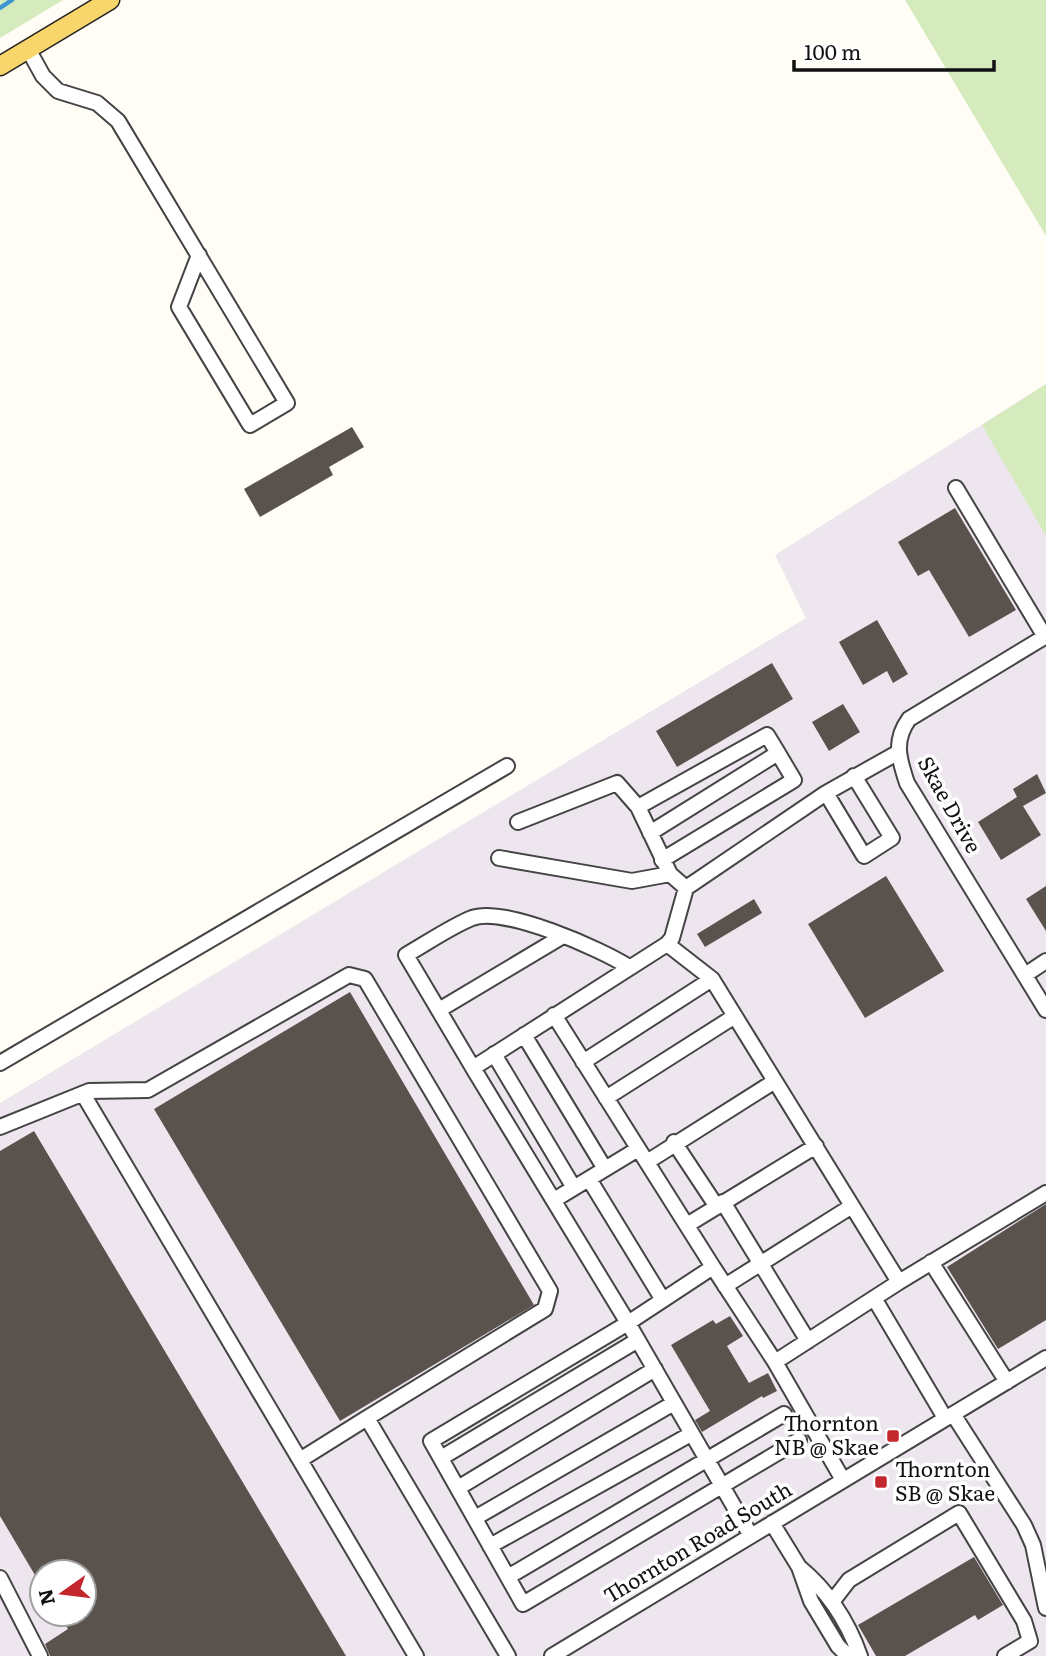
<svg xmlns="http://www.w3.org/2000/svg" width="1046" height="1656" font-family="Literata,serif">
<rect width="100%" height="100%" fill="#fffdf5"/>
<!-- industrial -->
<path fill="#eee6ef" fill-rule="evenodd" d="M1046 384V1656H0V1103L806 618 775 555ZM42 1572H84V1614H42Z"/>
<!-- green -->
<path fill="#d5ebbd" d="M0 0H63L0 38Z
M905 0H1046V236Z
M1046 384V536L982 425Z"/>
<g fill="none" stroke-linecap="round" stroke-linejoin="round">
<!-- stream -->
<path stroke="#3f96cf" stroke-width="4.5" d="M0 8 12 0"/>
</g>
<!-- building -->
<path fill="#5a524d" d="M352 427 364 447 329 467 333 475 260 517 244 489Z
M955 508 1016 610 969 637 929 570 918 576 898 542Z
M877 620 908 674 893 683 887 671 863 685 839 642Z
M772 663 793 699 677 767 656 731Z
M843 704 860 732 829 751 812 722Z
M1037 774 1046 793 1023 806 1041 835 1001 860 978 822 1017 797 1013 789Z
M886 876 944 971 865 1018 808 924Z
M1046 886V931L1026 899Z
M754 899 762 913 705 947 697 934Z
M350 992 534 1305 340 1421 154 1109Z
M34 1131 346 1656H50L45 1644 68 1629 58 1614H84V1572H42V1587L0 1516V1151Z
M1046 1204V1320L998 1349 947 1267Z
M730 1316 743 1336 727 1346 749 1383 768 1373 777 1391 763 1398 762 1396 702 1432 695 1420 710 1411 671 1345 713 1320 716 1324Z
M974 1557 1003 1605 978 1620 975 1615 905 1656H876L858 1625Z"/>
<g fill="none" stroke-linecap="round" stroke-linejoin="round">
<!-- minor casing -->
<g stroke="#444" stroke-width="18">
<path id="minor" d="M28 49 43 76 58 91 97 103 118 121 287 403 250 425 179 307 199 255
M956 488 1045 637
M1046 636 909 719C893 741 899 759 907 783L1046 1010
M854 776 892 838 864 856 826 793 897 753
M638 807 767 735 778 753
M518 822 617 783 638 807 670 874 686 888 826 793
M650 833 778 753 794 780 662 860
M499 858 632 881 670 874
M686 888 672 938 667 944 473 1068 628 1323 751 1536
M667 944 712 979 899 1282 775 1362 843 1480
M1025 975 1046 961
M439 1010 563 936
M554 1015 713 1267
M524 1035 605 1169
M494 1054 574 1188
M583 1062 712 979
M0 1063 507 766
M473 1068 406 955C427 943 450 927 472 918 504 906 601 949 629 967
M83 1094 416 1656
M606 1098 735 1016
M0 1127 89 1091 148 1090 349 975 365 979 550 1291 545 1309 367 1418 508 1656
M674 1142 717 1207
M647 1162 775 1081
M589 1179 663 1300
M554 1200 638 1149
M723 1202 808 1341
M687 1225 816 1146
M931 1262 1007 1382
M899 1282 1046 1193
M725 1286 852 1206
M874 1298 945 1418
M775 1362 713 1267 628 1323 431 1441 523 1604 799 1440
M953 1414 1024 1525 1033 1545 1046 1608
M441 1458 638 1340
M300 1460 367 1418
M458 1488 655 1369
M475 1518 674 1403
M772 1523 799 1567 811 1601 838 1646 848 1656
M490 1546 691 1434
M799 1567C827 1590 848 1622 860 1656
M508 1577 784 1414
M0 1578 40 1656
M832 1602 849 1580 959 1513 1024 1621 1030 1641 1005 1656
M552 1656 1046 1358"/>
</g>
<!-- major casing -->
<g stroke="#222" stroke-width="21">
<path id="major" d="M0 66 110 0"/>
</g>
<!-- minor -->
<use href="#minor" stroke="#fff" stroke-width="14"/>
<!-- major -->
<use href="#major" stroke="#f9d66b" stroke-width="18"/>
</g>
<!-- markers -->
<g fill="#c4262e" stroke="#fff" stroke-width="2.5">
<rect x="886" y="1429" width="14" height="14" rx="3.5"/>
<rect x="874" y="1475" width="14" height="14" rx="3.5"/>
</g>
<g text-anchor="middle" stroke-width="7" stroke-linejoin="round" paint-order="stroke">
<!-- street labels -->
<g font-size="21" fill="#111" stroke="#fff">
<text transform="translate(949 805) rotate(61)" y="7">Skae Drive</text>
<text transform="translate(698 1543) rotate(-31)" y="7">Thornton Road South</text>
</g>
<!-- poi labels -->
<g font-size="21" fill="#111" stroke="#fff" text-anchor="end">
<text x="879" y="1431">Thornton<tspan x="879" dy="24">NB @ Skae</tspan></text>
<text x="895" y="1477" text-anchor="start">Thornton<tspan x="895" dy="24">SB @ Skae</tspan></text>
</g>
</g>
<!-- north arrow -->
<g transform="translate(63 1593) rotate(256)"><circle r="33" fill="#ffffff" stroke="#a0a0a0" stroke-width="2"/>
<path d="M0-5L12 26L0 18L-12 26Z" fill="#c4262e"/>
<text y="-10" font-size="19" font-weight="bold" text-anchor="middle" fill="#111111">N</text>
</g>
<!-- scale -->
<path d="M794 60v10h200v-10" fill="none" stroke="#111111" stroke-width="3.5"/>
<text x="804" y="60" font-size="21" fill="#111111" stroke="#ffffff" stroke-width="5" paint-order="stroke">100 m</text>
</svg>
